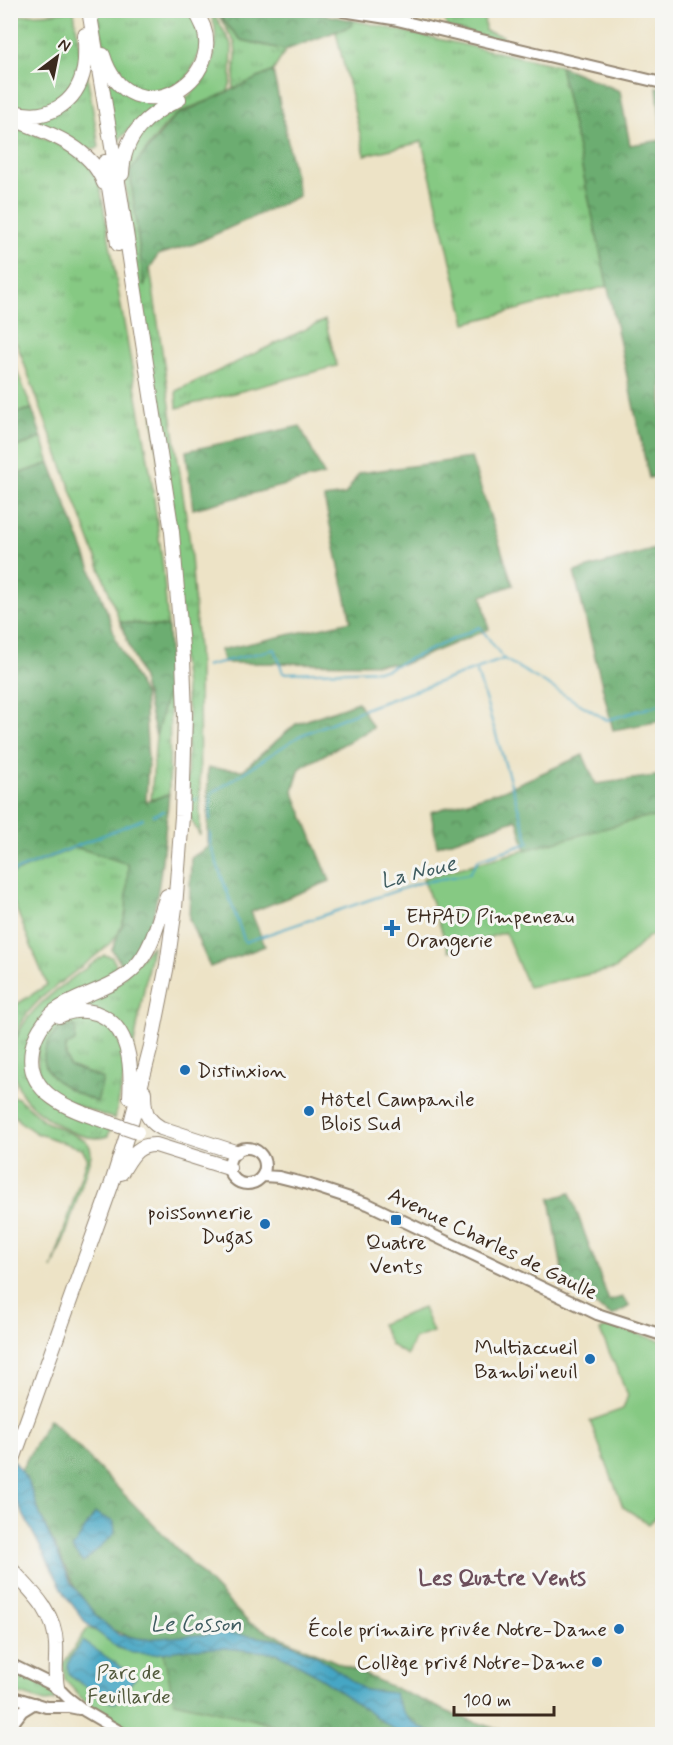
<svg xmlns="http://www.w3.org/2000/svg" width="673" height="1745" font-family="Mynerve,sans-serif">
<defs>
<pattern id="grass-tufts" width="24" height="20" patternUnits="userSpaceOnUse" patternTransform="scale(1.5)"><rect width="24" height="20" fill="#86c983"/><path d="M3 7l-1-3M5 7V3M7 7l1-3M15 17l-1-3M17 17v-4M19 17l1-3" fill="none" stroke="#6fa36b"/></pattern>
<pattern id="forest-crowns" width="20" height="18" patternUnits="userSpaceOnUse" patternTransform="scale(1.5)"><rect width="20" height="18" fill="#6cad71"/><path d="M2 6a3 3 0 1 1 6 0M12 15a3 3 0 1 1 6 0" fill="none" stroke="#5a8d5c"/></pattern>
<pattern id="water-waves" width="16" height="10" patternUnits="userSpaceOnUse" patternTransform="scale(1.5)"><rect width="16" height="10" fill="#45a6c4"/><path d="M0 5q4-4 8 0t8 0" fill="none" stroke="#3b879f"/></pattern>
</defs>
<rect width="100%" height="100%" fill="#f6f6f2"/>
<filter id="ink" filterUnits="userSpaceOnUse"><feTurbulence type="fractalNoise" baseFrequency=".0167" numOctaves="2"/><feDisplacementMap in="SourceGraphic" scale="12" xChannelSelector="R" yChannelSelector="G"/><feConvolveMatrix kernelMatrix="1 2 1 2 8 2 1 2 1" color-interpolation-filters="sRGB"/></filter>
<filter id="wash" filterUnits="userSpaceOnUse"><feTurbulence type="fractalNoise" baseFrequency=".008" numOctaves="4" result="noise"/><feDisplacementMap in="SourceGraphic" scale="24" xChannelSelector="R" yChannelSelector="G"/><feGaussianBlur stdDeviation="1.35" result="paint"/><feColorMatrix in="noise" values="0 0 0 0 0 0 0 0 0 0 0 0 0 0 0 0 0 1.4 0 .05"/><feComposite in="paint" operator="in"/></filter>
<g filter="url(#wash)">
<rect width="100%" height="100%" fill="#ede3c6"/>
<!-- grass -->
<path fill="url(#grass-tufts)" stroke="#607a50" stroke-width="1.5" fill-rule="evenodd" d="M64 11H74L82 67 71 94 48 110 11 107 10 18C28 12 46 16 64 11Z
M96 11H190L195 16 202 48C197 57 192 72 185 80 172 94 134 94 121 80 106 61 101 33 96 11Z
M210 11H212L232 45 231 82 228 91C213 102 187 105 174 117 156 133 145 153 130 171L144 285 150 268 190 543 199 664 200 836 187 811 188 712 126 188 125 164 139 130 169 107 189 96 203 81 213 62 216 43 215 27Z
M216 11H220C232 44 256 43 286 50L273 71 233 90 236 56 235 43Z
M452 11H484L485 31 503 36 502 41 447 27 445 19Z
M352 20 560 66 608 286 466 323 422 142 365 155 336 32 351 26Z
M105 71 163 102 133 125 118 141 115 142Z
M87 75 99 147 96 149 83 148 16 116 49 115Z
M11 125C33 135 72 146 88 165 93 171 96 180 100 187L151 476 163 568 168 627 120 622 11 328Z
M325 320 337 366 177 408 176 391Z
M10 353 32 409 11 414H10Z
M42 438 50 463 11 477V449Z
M170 681 169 794 151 800 156 736Z
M76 847 128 864C127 886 130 912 119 932 113 943 99 953 89 961 39 1000 3 1016 14 1086L11 1092V1008L47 985 11 896V874Z
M152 946 132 1055 119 1025 70 1009 117 984Z
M104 955 112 957 119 971 116 978 47 1014 29 1078 111 1128 108 1136C83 1146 34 1114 22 1094 14 1081 12 1059 15 1044 23 1007 75 977 104 955Z
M88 1015 112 1027 127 1061 115 1119C94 1111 69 1105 51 1090 30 1074 35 1035 56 1021 64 1016 79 1017 88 1015ZM76 1026C68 1042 62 1048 69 1066L103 1079 45 1060Z
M11 1096 18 1098 46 1122 85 1140C90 1145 91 1148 91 1155L67 1231 52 1269 87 1157 82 1149 36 1133 19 1121 11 1110Z
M10 1670 52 1689 56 1693 54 1701 45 1702 11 1691Z"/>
<!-- forest -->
<path fill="url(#forest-crowns)" stroke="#546c48" stroke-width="1.5" d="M220 11H306L352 20 351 26 286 50 241 40 223 20Z
M560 66 620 91 630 145 662 140 657 87 662 88V475L649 478Z
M273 71 299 196 194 244 158 255 150 268 144 287 130 171 175 116Z
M32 409 42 438 11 449V414Z
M300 426 324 475 193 509 186 451Z
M471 458 513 585 482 596 489 629 404 664 224 663 220 650 351 621 324 498 345 495 359 473Z
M50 463 107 611 117 642 144 694 148 761 146 802 169 794C164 839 161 889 149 933 146 946 137 961 127 969L124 968 112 950 126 914 128 864 76 847 11 874 10 477Z
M662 547V721L613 730 574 572Z
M120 622 168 627 170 681 156 736 142 679Z
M358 702 373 728 300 768 293 791 330 881 251 912 265 946 210 967 189 919 191 858 208 847V768L243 770 296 724Z
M583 755 596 784 662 775V817L643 818 526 850 517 819 437 846 431 812 504 790Z
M76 1026 75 1042 66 1046 65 1054 69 1066 103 1079 97 1102C73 1092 29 1075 49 1041 56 1029 63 1027 76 1026Z
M570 1193 609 1301 622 1297 630 1306 612 1316 565 1287 550 1199Z
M49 1419 77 1446 249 1623 455 1715 512 1734H296L255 1720 173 1702 161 1647 112 1630 84 1606 41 1517 28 1481 21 1470Z"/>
<!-- park -->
<path fill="#86c983" stroke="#607a50" stroke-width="1.5" d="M662 817V931L648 937 615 969 528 987 505 932 449 951 423 878 643 818Z
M423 1308 433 1332 414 1339 407 1355 391 1345 381 1324Z
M609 1326 662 1341V1511L649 1524 623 1507 590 1421 623 1409 628 1395 600 1331Z
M88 1628 131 1644 162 1647 174 1702 255 1720 296 1734H134L83 1700 65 1680 63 1664Z"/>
<!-- water -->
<path fill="url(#water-waves)" stroke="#406871" stroke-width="1.5" d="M10 1455 28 1481 41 1517 71 1583 97 1617 119 1635 143 1639 226 1633 281 1640 317 1656 365 1690 394 1693C402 1715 412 1725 434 1734H400L312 1672 277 1653 223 1648 188 1649 155 1654 133 1653 118 1648 86 1623 66 1596 11 1491Z
M95 1513 114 1522 115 1533 83 1563 72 1549Z
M83 1641 136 1677 115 1703 110 1702 70 1676C63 1662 75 1652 83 1641Z"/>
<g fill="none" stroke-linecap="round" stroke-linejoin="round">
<!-- stream -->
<path stroke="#45a6c4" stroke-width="2" d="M205 666 275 649 283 673 385 670 480 627 503 658
M191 801 197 799
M153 815 164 811
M210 820 211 794 299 736 372 706 504 659 607 720 662 704
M210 832V844L245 942 419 883 469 874 479 859 529 843 476 669
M10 873 143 819"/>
</g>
</g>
<g filter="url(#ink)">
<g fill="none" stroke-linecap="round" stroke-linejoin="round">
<!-- secondary casing -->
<g stroke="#948672" stroke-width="14">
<path id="secondary" d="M343 11 393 19 662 83
M229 1166a18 18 0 1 1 36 0a18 18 0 1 1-36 0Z
M263 1176 279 1177 307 1184 368 1204 597 1314 662 1335
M10 1664 57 1687 67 1697 85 1711 124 1734
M10 1696 46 1707H69L79 1709
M10 1727 22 1711 35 1703"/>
</g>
<!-- primary casing -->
<g stroke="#948672" stroke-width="14">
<path id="primary" d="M10 12 13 10"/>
</g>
<!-- highway casing -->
<g stroke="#948672" stroke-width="16">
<path id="highway" d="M103 55C130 144 243 75 194 10
M12 111C46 123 77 104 84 69 86 58 85 46 85 35
M10 118C44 131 91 146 104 183
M105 162 118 244
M122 174C123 135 147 115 179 99
M59 1016C71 1010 83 1009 96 1013 130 1025 132 1066 130 1097
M144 1092C144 1109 145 1119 161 1128L235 1152
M111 1123C76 1111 24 1097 32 1050 34 1036 44 1020 55 1011 80 993 113 990 135 967 153 948 158 920 167 896
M121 1173C131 1158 136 1144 156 1145L229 1168
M10 1468 111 1186 132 1119 151 1046 167 965 175 908 182 816 185 715 183 659 172 532 121 200 89 10
M10 1568C31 1591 55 1611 56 1644 57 1659 54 1672 57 1687"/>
</g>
<!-- secondary -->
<use href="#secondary" stroke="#fff" stroke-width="10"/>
<!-- primary -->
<use href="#primary" stroke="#fff" stroke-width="10"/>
<!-- highway -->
<use href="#highway" stroke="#fff" stroke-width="14"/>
<!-- highway-bridge casing -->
<g stroke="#948672" stroke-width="16" stroke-linecap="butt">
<path id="highway-bridge" d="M111 1123 137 1132"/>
</g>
<!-- highway-bridge -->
<use href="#highway-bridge" stroke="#fff" stroke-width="14"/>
</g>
</g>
<!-- markers -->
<g fill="#1f6fb2" stroke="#f6f6f2" stroke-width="2">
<path d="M389 919h6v6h6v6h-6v6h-6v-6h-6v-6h6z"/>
<circle cx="185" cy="1070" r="6"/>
<circle cx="309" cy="1111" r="6"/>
<rect x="390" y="1214" width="12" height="12" rx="3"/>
<circle cx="265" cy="1224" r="6"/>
<circle cx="590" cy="1359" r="6"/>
<circle cx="619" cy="1629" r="6"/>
<circle cx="597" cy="1662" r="6"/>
</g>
<g text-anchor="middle" stroke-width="6" stroke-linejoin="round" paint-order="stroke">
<!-- poi labels -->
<g font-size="21" fill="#3b2a1e" stroke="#f6f6f2" text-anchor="end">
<text x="406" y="923" text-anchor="start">EHPAD Pimpeneau<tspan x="406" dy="24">Orangerie</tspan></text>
<text x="197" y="1077" text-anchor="start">Distinxion</text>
<text x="321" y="1106" text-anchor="start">Hôtel Campanile<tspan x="321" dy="24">Blois Sud</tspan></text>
<text x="253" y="1219">poissonnerie<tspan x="253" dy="24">Dugas</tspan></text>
<text x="396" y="1249" text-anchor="middle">Quatre<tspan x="396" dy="24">Vents</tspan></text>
<text x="578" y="1354">Multiaccueil<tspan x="578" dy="24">Bambi'neuil</tspan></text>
<text x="607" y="1636">École primaire privée Notre-Dame</text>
<text x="585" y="1669">Collège privé Notre-Dame</text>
</g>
<!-- street labels -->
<g font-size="21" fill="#3b2a1e" stroke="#f6f6f2">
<text transform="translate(493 1243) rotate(26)" y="7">Avenue Charles de Gaulle</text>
</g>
<!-- park labels -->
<g font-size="21" fill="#525a3c" stroke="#f6f6f2">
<text x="129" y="1679">Parc de<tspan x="129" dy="24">Feuillarde</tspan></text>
</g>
<!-- water labels -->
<g font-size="22" font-style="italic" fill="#3f5c60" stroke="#f6f6f2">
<text transform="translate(418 871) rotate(-14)" y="8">La Noue</text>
<text x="196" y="1631">Le Cosson</text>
</g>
<!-- neighbourhood labels -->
<g font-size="22" font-weight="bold" fill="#6d4f5b" stroke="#f6f6f2">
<text x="502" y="1585">Les Quatre Vents</text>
</g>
</g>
<!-- margin -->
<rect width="673" height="1745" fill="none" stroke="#f6f6f2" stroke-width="36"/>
<!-- north arrow -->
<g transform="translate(57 57) rotate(32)" stroke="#f6f6f2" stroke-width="4.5" paint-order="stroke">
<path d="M0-4.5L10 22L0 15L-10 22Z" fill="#3b2a1e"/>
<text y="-9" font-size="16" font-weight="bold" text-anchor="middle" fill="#3b2a1e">N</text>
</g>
<!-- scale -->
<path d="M454 1706v9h100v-9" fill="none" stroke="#3b2a1e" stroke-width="3"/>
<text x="463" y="1706" font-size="18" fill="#3b2a1e" stroke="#f6f6f2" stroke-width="4.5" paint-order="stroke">100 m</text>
</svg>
